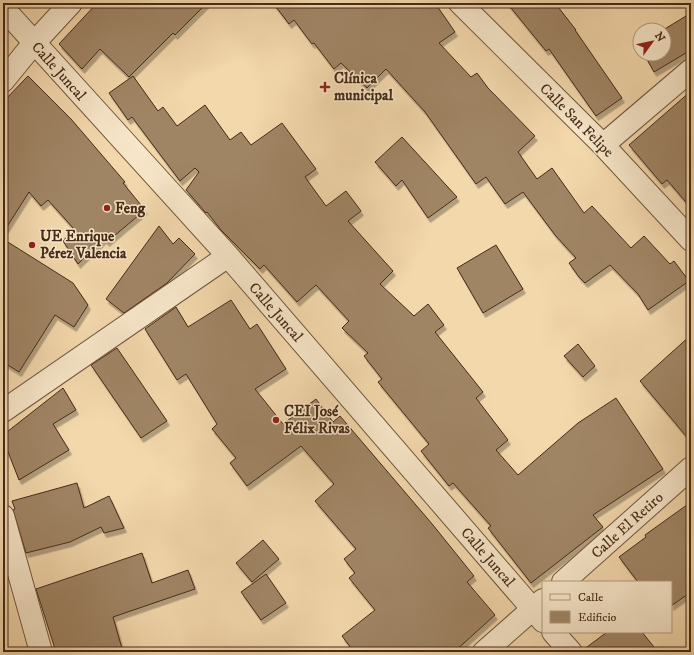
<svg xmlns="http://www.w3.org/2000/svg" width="694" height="655" font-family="'IM FELL DW Pica',serif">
<defs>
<filter id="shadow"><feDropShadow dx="2.5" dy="4.5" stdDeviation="0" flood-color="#0004"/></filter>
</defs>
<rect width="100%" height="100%" fill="#f3d8ac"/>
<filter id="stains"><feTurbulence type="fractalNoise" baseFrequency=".005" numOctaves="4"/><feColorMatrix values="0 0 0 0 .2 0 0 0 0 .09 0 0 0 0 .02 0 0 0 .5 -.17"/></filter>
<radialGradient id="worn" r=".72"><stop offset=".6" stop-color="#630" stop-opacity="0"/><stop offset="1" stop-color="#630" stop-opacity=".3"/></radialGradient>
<!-- building -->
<path fill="#a08565" stroke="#462b18" filter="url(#shadow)" d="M97 3H207L175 35 173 33 129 77 100 49 82 69 59 44Z
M273 3H435L455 32 439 43 471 77 477 73 488 88 535 136 518 152 537 179 552 168 584 213 592 206 631 248 644 236 670 264 674 261 689 281 648 310 638 294 610 265 585 283 579 277 569 263 576 258 555 235 523 192 505 204 486 177 476 184 425 112 386 69 367 88 341 63 334 69 314 43 312 44 294 20 289 24Z
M507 3H555L576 30H575L622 98 596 116 549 49 546 51Z
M691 13V50L654 72 644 54H664V30H663Z
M28 76 71 119 125 182 123 183 145 210 107 242 104 239 78 264 63 241 74 229 48 200 41 206 29 192 3 233V102Z
M133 76 158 111 163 107 177 126 205 105 230 140 241 132 251 145 282 123 316 169 305 177 326 206 346 191 361 211 348 221 393 271 380 284 414 316 428 304 444 325 435 332 483 392 476 398 508 440 496 450 518 475 578 423 616 398 663 469 593 515 603 527 531 583 488 528 491 526 453 483 449 486 421 451 429 444 378 382 382 379 364 356 368 353 342 328 349 321 316 285 297 302 264 265 260 269 221 230 207 212 206 213 186 190 199 172 195 168 180 181 132 117 128 120 109 93Z
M691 91V208L667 180 662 184 629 145Z
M402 137 457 197 428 218 402 180 396 186 375 162Z
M159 226 173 244 179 238 195 254 167 283 124 313 106 299Z
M3 239 73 283 88 305 74 327 55 315 19 372 3 362Z
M496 245 523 289 483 313 457 268Z
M231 300 250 329 257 324 286 369 255 389 283 424 316 399 333 422 340 416 433 525 474 576 467 582 495 615 454 652H354L342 636 375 610 349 578 355 573 344 559 356 549 315 501 334 484 301 446 247 486 230 463 236 458 212 429 217 424 186 374 177 380 145 329 176 307 188 327Z
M691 335V442L640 381Z
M578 344 595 366 583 377 564 356Z
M117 348 167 421 141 438 91 365Z
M63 388 76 410 53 424 69 450 19 480 3 439V435Z
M77 483 84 508 109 496 124 528 104 533 101 527 70 542 26 553 13 510 15 509 12 501Z
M691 502V592L671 606V582H638L619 557 646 537 645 535Z
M263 540 279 559 252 582 236 563Z
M142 553 152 583 188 570 195 589 113 617 123 652H56L36 589Z
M266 574 286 603 261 620 241 592Z
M607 632H642L658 652H583V650Z"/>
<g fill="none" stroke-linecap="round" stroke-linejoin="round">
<!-- minor casing -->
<g stroke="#71563d" stroke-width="24">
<path id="minor" d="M460 3 603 145 691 240
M3 8 228 256 543 621
M3 81 34 43 71 3
M603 145 691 70
M3 411 228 256
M3 516 41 652
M563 582 691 468
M553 632 571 652
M484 652 543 600"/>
</g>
<!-- minor -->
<use href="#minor" stroke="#f7e6c9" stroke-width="22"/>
</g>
<!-- markers -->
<g fill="#8f2418" stroke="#f7e6c9" stroke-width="1.5">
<path d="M323 81h4v4h4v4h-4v4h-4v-4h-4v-4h4z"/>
<circle cx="107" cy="208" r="4"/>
<circle cx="32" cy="245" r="4"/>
<circle cx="276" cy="420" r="4"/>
</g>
<g text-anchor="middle" stroke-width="3" stroke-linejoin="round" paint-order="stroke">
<!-- street labels -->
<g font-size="15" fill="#462b18" stroke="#f7e6c9">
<text transform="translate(59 71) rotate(48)" y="5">Calle Juncal</text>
<text transform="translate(577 120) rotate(45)" y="5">Calle San Felipe</text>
<text transform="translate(276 312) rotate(49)" y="5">Calle Juncal</text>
<text transform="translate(627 525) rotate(-42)" y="5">Calle El Retiro</text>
<text transform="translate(488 557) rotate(49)" y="5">Calle Juncal</text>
</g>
<!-- poi labels -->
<g font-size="15" font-weight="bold" fill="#462b18" stroke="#f7e6c9" text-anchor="start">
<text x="334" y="83">Clínica<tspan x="334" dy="17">municipal</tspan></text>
<text x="115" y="213">Feng</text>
<text x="40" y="241">UE Enrique<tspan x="40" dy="17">Pérez Valencia</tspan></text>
<text x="284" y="416">CEI José<tspan x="284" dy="17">Félix Rivas</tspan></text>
</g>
</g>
<!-- margin -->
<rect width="694" height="655" fill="none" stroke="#f3d8ac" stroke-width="16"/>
<rect x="4" y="4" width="686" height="647" fill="none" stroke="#462b18" stroke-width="2"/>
<rect x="8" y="8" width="678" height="639" fill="none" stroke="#462b18"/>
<!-- legend -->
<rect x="542" y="581" width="130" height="52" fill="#f7e6c9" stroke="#b09b82"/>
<rect x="550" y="594" width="20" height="6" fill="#f7e6c9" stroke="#b09b82"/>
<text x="578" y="601" font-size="12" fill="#462b18">Calle</text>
<rect x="550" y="611" width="20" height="12" fill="#a08565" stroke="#b09b82"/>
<text x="578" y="621" font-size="12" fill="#462b18">Edificio</text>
<!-- north arrow -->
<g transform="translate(652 42) rotate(57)"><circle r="19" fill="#f7e6c9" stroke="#b09b82"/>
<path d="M0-3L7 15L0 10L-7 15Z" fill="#8f2418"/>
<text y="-6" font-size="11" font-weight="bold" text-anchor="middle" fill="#462b18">N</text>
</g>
<rect width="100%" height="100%" filter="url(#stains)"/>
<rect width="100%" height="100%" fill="url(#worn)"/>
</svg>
